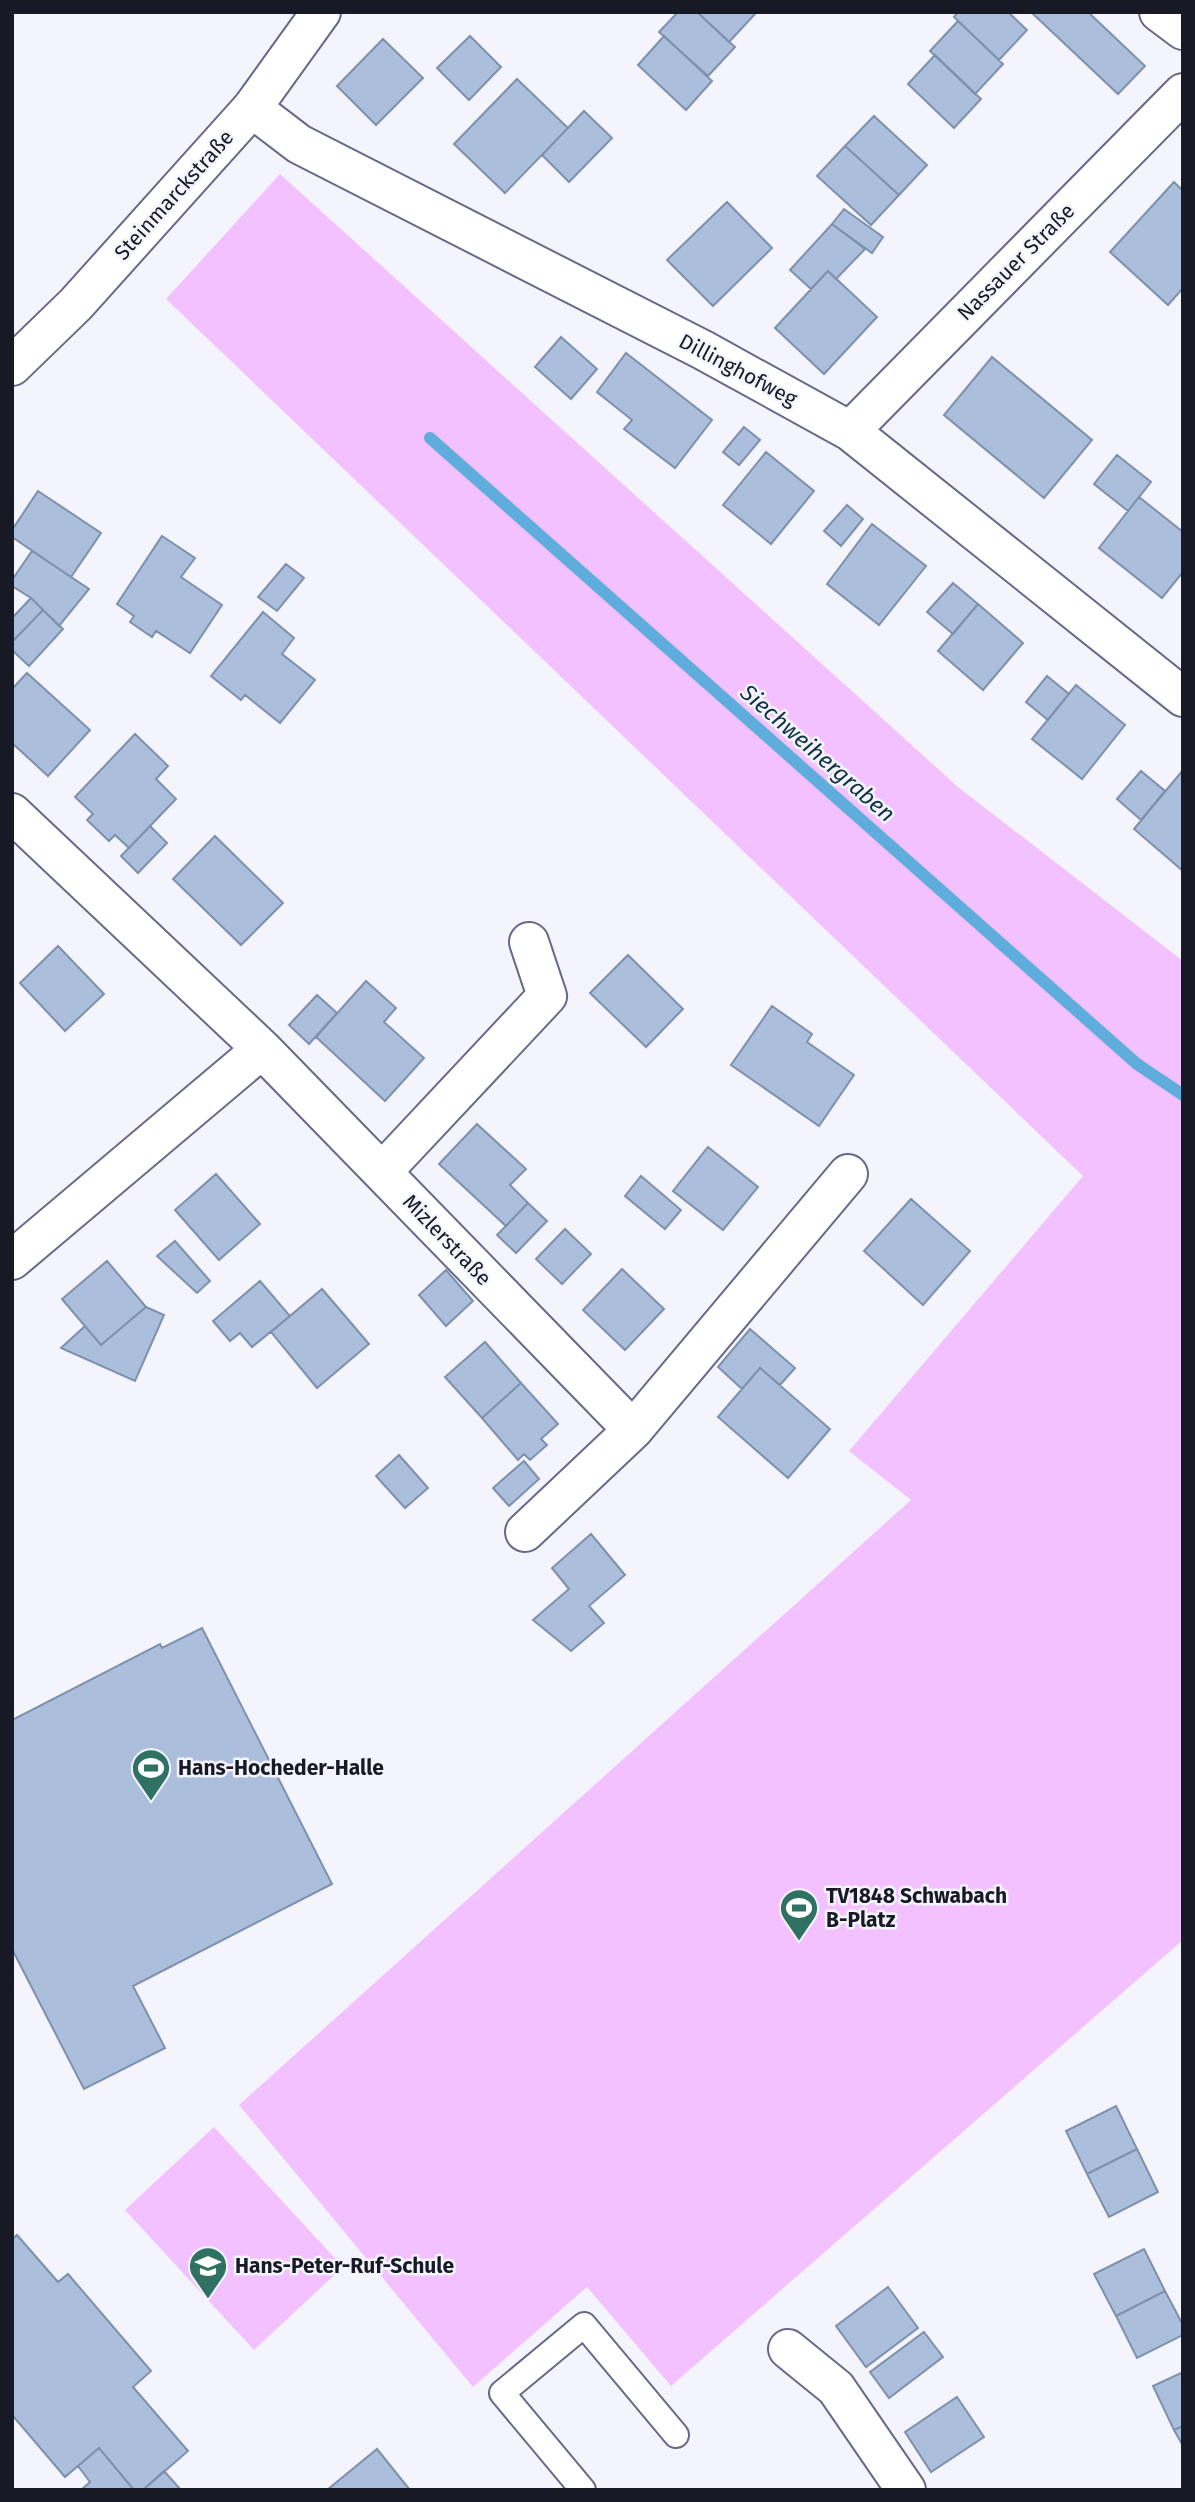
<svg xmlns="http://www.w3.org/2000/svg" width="1195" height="2502" font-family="'Fira Sans',sans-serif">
<rect width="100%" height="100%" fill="#f4f5fc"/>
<!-- green -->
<path fill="#f3c1ff" d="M280 174 958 787 1183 961V1940L671 2386 587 2287 473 2387 239 2105 911 1500 849 1451 1083 1176 166 299Z
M214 2127 343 2267 254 2350 125 2210Z"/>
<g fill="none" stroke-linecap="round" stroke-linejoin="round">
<!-- stream -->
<path stroke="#5faddd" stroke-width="12" d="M430 438 1137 1064 1183 1095"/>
</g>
<!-- building -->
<path fill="#abbfdd" stroke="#7d90ad" stroke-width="2" d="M678 12H697L735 47 708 76 659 32Z
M697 12H754L755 14 729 42Z
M958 12H1008L1027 30 999 60 954 17Z
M1088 12 1145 66 1118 94 1032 13Z
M958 21 1003 64 975 94 930 51Z
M470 36 501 67 469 100 437 68Z
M664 36 712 81 686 110 638 65Z
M383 39 423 78 376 125 337 86Z
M935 55 981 99 954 128 908 84Z
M517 79 568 128 505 193 454 144Z
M584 111 612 138 569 182 542 155Z
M874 116 927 165 899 195 845 146Z
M845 146 899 195 871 225 817 176Z
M1174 182 1183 191V288L1168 305 1110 252Z
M727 202 772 248 713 306 667 260Z
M844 209 883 237 872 253 832 224Z
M832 224 865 249 836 279 828 271 811 289 790 270Z
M828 271 877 317 824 374 775 328Z
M561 337 597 369 571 399 535 367Z
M626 353 712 420 675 468 624 429 632 420 597 392Z
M992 357 1092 440 1044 498 944 415Z
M744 427 760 440 739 465 723 452Z
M766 452 814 491 771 544 723 505Z
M1117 455 1151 482 1128 511 1094 484Z
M38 491 101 533 71 577 12 537V530Z
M1139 497 1183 532V572L1162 598 1099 548Z
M847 505 863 519 841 546 824 531Z
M872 524 926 566 879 625 827 584Z
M162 536 195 558 181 577 222 605 190 653 156 631 152 637 130 622 134 616 117 604Z
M32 551 89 589 59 626 31 598 12 586V580Z
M286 564 304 578 277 611 258 597Z
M953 583 978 604 953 634 927 612Z
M31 598 43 610 12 642V618Z
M978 604 1023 643 983 690 938 651Z
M43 610 63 629 29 666 12 650V642Z
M263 612 294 638 282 654 315 680 280 723 245 695 241 700 211 676Z
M27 673 90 730 48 776 12 743V689Z
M1047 676 1069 694 1048 720 1026 702Z
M1076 685 1125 725 1082 779 1032 739Z
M135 734 168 766 156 779 176 799 129 848 115 835 109 841 87 820 93 814 75 797Z
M1183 770V871L1134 829Z
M1141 771 1165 791 1141 820 1117 799Z
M150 826 167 843 138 873 121 856Z
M215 836 283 903 241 945 173 879Z
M58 946 104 994 65 1031 20 983Z
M628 955 683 1009 646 1047 590 993Z
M366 981 396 1008 384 1022 424 1058 385 1101 316 1037Z
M317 995 337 1013 309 1044 289 1025Z
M772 1006 812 1034 807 1042 854 1075 819 1126 731 1065Z
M477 1124 526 1169 510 1185 528 1203 506 1226 439 1164Z
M708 1147 758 1187 723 1230 673 1191Z
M216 1174 260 1224 219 1260 175 1210Z
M641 1176 681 1210 665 1229 625 1196Z
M911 1199 970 1251 923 1305 864 1251Z
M528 1203 547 1221 516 1253 497 1235Z
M565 1229 591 1254 562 1284 536 1259Z
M175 1241 210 1281 197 1293 157 1256Z
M107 1261 146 1307 101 1345 62 1299Z
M622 1269 664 1309 625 1350 583 1310Z
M446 1270 473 1301 446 1326 419 1295Z
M260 1281 290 1316 252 1347 240 1333 230 1341 213 1321Z
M322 1289 369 1344 317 1388 271 1332Z
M146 1307 164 1315 135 1381 61 1348 85 1326 101 1345Z
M750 1329 795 1368 780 1385 760 1368 742 1389 718 1367Z
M485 1342 521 1383 482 1418 445 1377Z
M760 1368 830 1429 788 1478 718 1417Z
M521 1383 558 1424 541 1439 547 1445 530 1460 524 1454 518 1460 482 1418Z
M399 1455 428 1488 405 1508 376 1476Z
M524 1461 539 1479 509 1506 493 1488Z
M591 1534 625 1575 589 1606 604 1623 571 1651 533 1620 569 1589 552 1568Z
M202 1628 332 1884 133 1986 165 2048 84 2089 12 1949V1720L160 1644 162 1648Z
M1116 2106 1137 2149 1087 2174 1066 2131Z
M1137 2149 1158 2192 1109 2217 1087 2174Z
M17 2235 58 2282 68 2274 151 2371 133 2387 188 2451 143 2490H134L99 2448 65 2477 12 2415V2239Z
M1144 2249 1165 2291 1116 2316 1094 2274Z
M888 2287 918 2328 866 2367 836 2326Z
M1165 2291 1183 2325V2335L1137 2358 1116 2316Z
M924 2332 943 2357 889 2398 870 2372Z
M1183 2372V2426L1174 2430 1153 2386Z
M957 2397 984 2437 931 2472 905 2432Z
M1183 2426V2446L1174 2430Z
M99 2448 134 2490H81L90 2482 78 2466Z
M377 2449 410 2490H327Z
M164 2471 181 2490H143Z"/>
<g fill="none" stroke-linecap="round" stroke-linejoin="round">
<!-- service casing -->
<g stroke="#666a89" stroke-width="28">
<path id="service" d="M583 2490 502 2393 584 2325 676 2435"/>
</g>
<!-- minor casing -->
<g stroke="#666a89" stroke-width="42">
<path id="minor" d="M1159 12 1183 30
M252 108 299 144 703 350 850 431 1183 697
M850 431 1183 93
M12 813 262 1049 633 1430
M382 1172 547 996 529 942
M12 1260 262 1049
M525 1532 633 1430 848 1174
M788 2349 836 2388 906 2490"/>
</g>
<!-- tertiary casing -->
<g stroke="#666a89" stroke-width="42">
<path id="tertiary" d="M12 366 76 304 252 108 321 12"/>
</g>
<!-- service -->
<use href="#service" stroke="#fff" stroke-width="24"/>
<!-- minor -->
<use href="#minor" stroke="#fff" stroke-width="38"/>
<!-- tertiary -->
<use href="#tertiary" stroke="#fff" stroke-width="38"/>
</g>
<!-- icons -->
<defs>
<g id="stadium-pin" transform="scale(2.0125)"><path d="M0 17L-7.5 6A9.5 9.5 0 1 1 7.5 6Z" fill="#2f7162" stroke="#f4f5fc"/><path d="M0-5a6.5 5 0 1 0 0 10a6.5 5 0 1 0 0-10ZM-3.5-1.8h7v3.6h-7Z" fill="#fff"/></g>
<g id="school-pin" transform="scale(2.0125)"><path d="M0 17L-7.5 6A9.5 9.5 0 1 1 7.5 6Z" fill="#2f7162" stroke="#f4f5fc"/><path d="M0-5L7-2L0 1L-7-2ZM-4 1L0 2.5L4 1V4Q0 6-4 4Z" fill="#fff"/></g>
</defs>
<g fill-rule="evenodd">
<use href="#stadium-pin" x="151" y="1768"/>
<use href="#stadium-pin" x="799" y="1908"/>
<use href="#school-pin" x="208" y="2266"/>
</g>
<g text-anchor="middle" stroke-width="5" stroke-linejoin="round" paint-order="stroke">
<!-- street labels -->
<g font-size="21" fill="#171925" stroke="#f4f5fc">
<text transform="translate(174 195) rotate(-48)" y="7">Steinmarckstraße</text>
<text transform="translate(1016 262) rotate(-45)" y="7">Nassauer Straße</text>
<text transform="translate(738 370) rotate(28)" y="7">Dillinghofweg</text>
<text transform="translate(447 1240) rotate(46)" y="7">Mizlerstraße</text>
</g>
<!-- poi labels -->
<g font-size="21" font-weight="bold" fill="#171925" stroke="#f4f5fc" text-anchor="start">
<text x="178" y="1775">Hans-Hocheder-Halle</text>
<text x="826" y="1903">TV1848 Schwabach<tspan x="826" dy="24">B-Platz</tspan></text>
<text x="235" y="2273">Hans-Peter-Ruf-Schule</text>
</g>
<!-- water labels -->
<g font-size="23" font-style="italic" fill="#0f3246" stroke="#f4f5fc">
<text transform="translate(818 753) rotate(41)" y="8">Siechweihergraben</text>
</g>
</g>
<!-- border -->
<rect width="1195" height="2502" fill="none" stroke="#171925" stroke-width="28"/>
</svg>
